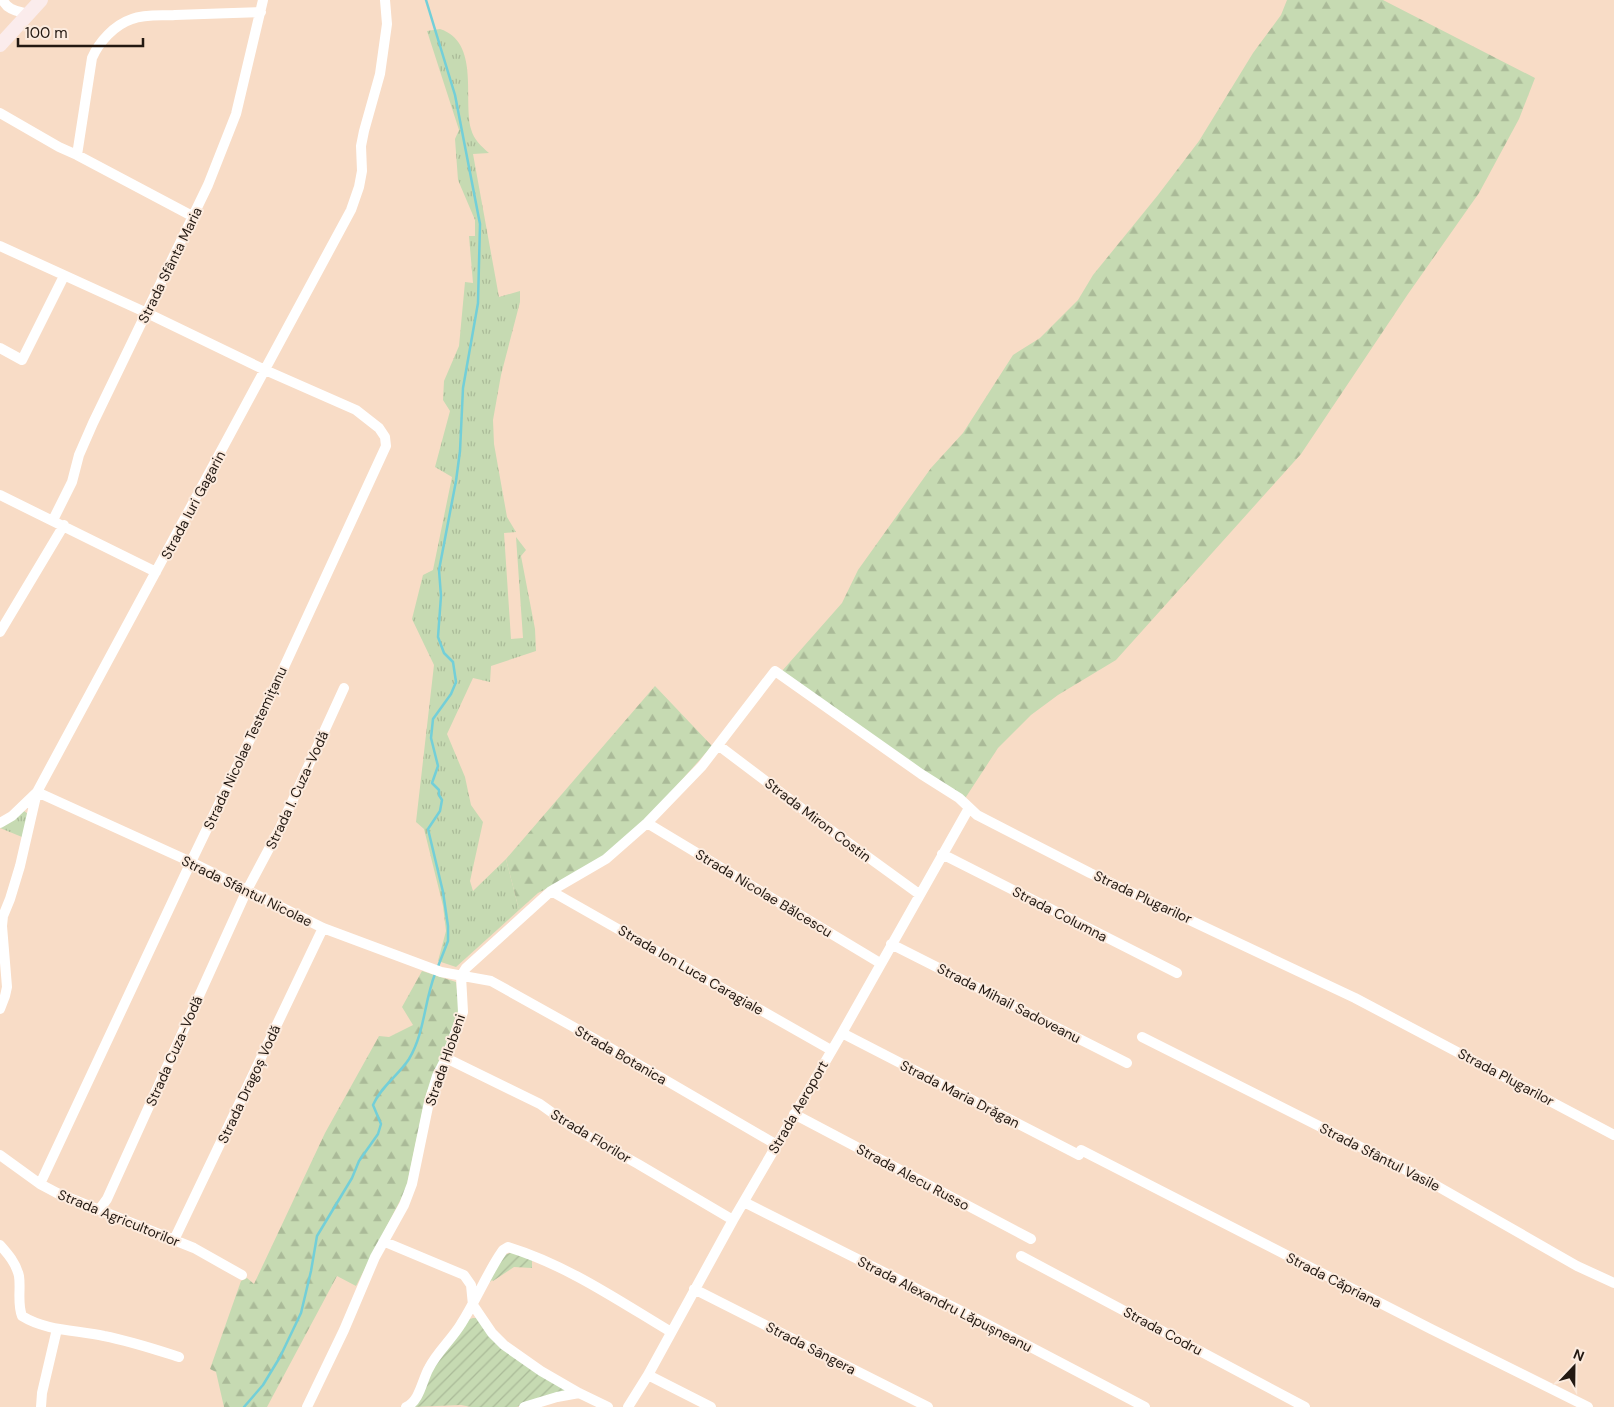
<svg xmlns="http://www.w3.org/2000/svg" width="1614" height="1407" font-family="'DM Sans',sans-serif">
<defs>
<pattern id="grass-tufts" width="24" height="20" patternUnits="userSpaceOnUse" patternTransform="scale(1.25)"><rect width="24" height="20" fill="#c6dab2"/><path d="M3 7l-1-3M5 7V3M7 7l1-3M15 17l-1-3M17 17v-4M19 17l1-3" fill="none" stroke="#aaba98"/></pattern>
<pattern id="forest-firs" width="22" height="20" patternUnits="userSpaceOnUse" patternTransform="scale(1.25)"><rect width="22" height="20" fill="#c6dab2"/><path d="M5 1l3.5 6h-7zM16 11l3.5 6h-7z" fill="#aaba98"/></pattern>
<pattern id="garden-furrows" width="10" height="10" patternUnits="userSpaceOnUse" patternTransform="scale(1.25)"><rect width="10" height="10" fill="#c6dab2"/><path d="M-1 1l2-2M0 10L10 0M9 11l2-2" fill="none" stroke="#aaba98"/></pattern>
</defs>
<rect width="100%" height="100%" fill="#f8dcc6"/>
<!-- grass -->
<path fill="url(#grass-tufts)" d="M440 29C480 42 463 98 471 129 474 140 481 146 489 153L473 154 499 297 520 291V302L501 375 493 420 494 444 507 517 516 532 504 533 511 639 523 638 516 537 526 550 521 556 535 629 536 651 491 666 490 682 473 678 447 734 465 777 471 805 483 822 470 881 473 891 506 859 519 910 456 967 438 961 446 931 443 906 424 829 416 822 434 665 412 619 423 575 433 570 452 477 435 467 450 411 443 400 444 381 459 346 465 282 473 283 469 236H475V220L458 180 455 139 459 130 427 31Z
M24 811 28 814 22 837 0 828Z"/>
<!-- forest -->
<path fill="url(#forest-firs)" d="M1287 0H1383L1535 78 1519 119 1479 193 1408 294 1301 454 1116 660 1058 695 1031 715 998 748 964 800 782 671 842 603 858 570 931 468 963 433 1013 355 1040 338 1078 300 1093 275 1158 195 1199 141 1253 53 1281 15Z
M655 686 712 746 647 819 603 859 538 893 519 910 506 859Z
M422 971 456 982 459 1007 457 1018 426 1094 406 1189 356 1286 337 1276 267 1407H224L216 1372 210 1369 241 1281 247 1278 254 1284 325 1133 379 1036 389 1037 413 1025 402 1007Z"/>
<!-- garden -->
<path fill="url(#garden-furrows)" d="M510 1253H521L532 1257V1268L514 1267 493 1281 492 1280 490 1282 488 1281 502 1256Z
M473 1318H477L570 1391 516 1407H471L461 1405 413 1407 433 1366 467 1320Z"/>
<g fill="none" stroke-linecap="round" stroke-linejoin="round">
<!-- stream -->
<path stroke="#73cfd8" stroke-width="2.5" d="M426 0 455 95 480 224 478 303 463 388 460 451 456 481 439 570 441 596 438 637 444 653 453 662 456 682 451 694 433 719 431 738 438 766 432 783 439 790V795L442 800 440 811 428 829 443 892 448 926V941L437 969
M244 1407 263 1385 280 1357 301 1313 311 1271 317 1236 352 1178 359 1161 378 1134 381 1124 373 1105C382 1085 398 1076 409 1059 425 1032 424 1002 435 974"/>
<!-- minor -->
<path stroke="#fff" stroke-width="10" d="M3 0C7 10 18 11 28 14
M0 113 59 147 77 155 194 217
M77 155 92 58C99 42 114 25 132 19 145 14 162 16 175 15 204 14 232 13 261 12
M0 246 147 313 265 370 356 410 379 428 385 437 386 446 267 704 191 862 40 1184
M0 348 22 360 64 276
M0 495 156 572
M53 520 72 482 79 455 93 423 208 185 236 114 263 0
M0 632 64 525
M718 745 817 820 919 894
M0 823 12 816 37 792 191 862 323 928 441 972 491 981 595 1039 777 1145
M647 823 880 963
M942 854 1177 973
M551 891 831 1050
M891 944 1127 1063
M0 1009 5 996 7 987 2 926 3 916 10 899 20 866 37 792 351 210 359 187 362 171 361 146 364 131 380 74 387 24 385 0
M842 1033 1079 1155
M1142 1037 1430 1182 1577 1266 1614 1283
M446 1058 540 1104 575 1129 638 1164 733 1220
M794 1114 1031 1239
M1081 1150 1431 1329 1588 1407
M0 1155 40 1184 57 1193 174 1240 194 1248 242 1275
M744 1202 983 1322 1145 1407
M99 1210 107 1199 247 890 280 828 344 688
M174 1240 323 928
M385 1242 464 1275 471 1285 473 1305 492 1333 504 1345 541 1371 579 1393 608 1407
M0 1245C8 1254 16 1263 19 1276 21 1289 17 1303 22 1316 46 1331 77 1330 104 1336 130 1341 154 1349 179 1357
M1021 1256 1305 1407
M694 1289 928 1407
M648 1375 711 1407
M41 1407 42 1393 57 1329
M307 1407 344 1330 375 1257 404 1205 412 1184 429 1102 437 1076 446 1058 463 1012 461 976 466 968 551 891 606 859 647 823 702 766 775 671 921 774 959 798 977 815 1090 873 1355 998 1614 1135
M406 1407C420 1401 422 1380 429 1368 437 1352 452 1339 461 1324 475 1302 485 1278 499 1256L503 1250 508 1247C567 1265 619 1301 671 1332
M524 1407 557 1397 579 1393
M628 1407 648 1375 733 1220 842 1033 969 808"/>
<!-- secondary -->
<path stroke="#fbecec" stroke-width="14" d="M0 45 41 0"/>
</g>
<g text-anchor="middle" stroke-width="4" stroke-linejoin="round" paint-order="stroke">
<!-- street labels -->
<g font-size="14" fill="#231912" stroke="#fcebde">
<text transform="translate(170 265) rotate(-64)" y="5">Strada Sfânta Maria</text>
<text transform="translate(193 505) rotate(-62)" y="5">Strada Iuri Gagarin</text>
<text transform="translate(245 748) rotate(-65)" y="5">Strada Nicolae Testemițanu</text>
<text transform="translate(297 790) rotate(-65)" y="5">Strada I. Cuza-Vodă</text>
<text transform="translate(818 820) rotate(37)" y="5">Strada Miron Costin</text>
<text transform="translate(247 891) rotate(26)" y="5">Strada Sfântul Nicolae</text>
<text transform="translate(764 893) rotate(31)" y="5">Strada Nicolae Bălcescu</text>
<text transform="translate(1143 897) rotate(25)" y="5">Strada Plugarilor</text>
<text transform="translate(1060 914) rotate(27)" y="5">Strada Columna</text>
<text transform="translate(691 970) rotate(30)" y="5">Strada Ion Luca Caragiale</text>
<text transform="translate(1009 1003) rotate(27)" y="5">Strada Mihail Sadoveanu</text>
<text transform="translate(174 1051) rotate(-66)" y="5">Strada Cuza-Vodă</text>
<text transform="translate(621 1055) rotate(30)" y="5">Strada Botanica</text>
<text transform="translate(445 1060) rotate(-71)" y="5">Strada Hlobeni</text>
<text transform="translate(1506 1077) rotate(28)" y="5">Strada Plugarilor</text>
<text transform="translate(249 1084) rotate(-65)" y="5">Strada Dragoș Vodă</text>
<text transform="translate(960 1094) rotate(27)" y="5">Strada Maria Drăgan</text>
<text transform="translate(798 1107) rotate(-60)" y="5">Strada Aeroport</text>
<text transform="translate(591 1136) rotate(31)" y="5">Strada Florilor</text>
<text transform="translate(1380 1157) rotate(27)" y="5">Strada Sfântul Vasile</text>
<text transform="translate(913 1177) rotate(28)" y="5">Strada Alecu Russo</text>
<text transform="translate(119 1218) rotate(22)" y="5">Strada Agricultorilor</text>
<text transform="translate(1334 1280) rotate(27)" y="5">Strada Căpriana</text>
<text transform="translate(945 1304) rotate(27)" y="5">Strada Alexandru Lăpușneanu</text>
<text transform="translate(1163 1331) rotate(28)" y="5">Strada Codru</text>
<text transform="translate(811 1348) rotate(27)" y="5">Strada Sângera</text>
</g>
</g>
<!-- north arrow -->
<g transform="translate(1574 1367) rotate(22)" stroke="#fcebde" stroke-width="4" paint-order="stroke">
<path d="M0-4L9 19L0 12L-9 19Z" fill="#231912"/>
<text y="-8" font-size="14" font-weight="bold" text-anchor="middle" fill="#231912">N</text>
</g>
<!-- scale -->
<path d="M18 38v8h125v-8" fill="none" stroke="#231912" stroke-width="2.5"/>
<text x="25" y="38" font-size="15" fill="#231912" stroke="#fcebde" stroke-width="4" paint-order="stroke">100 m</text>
</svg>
